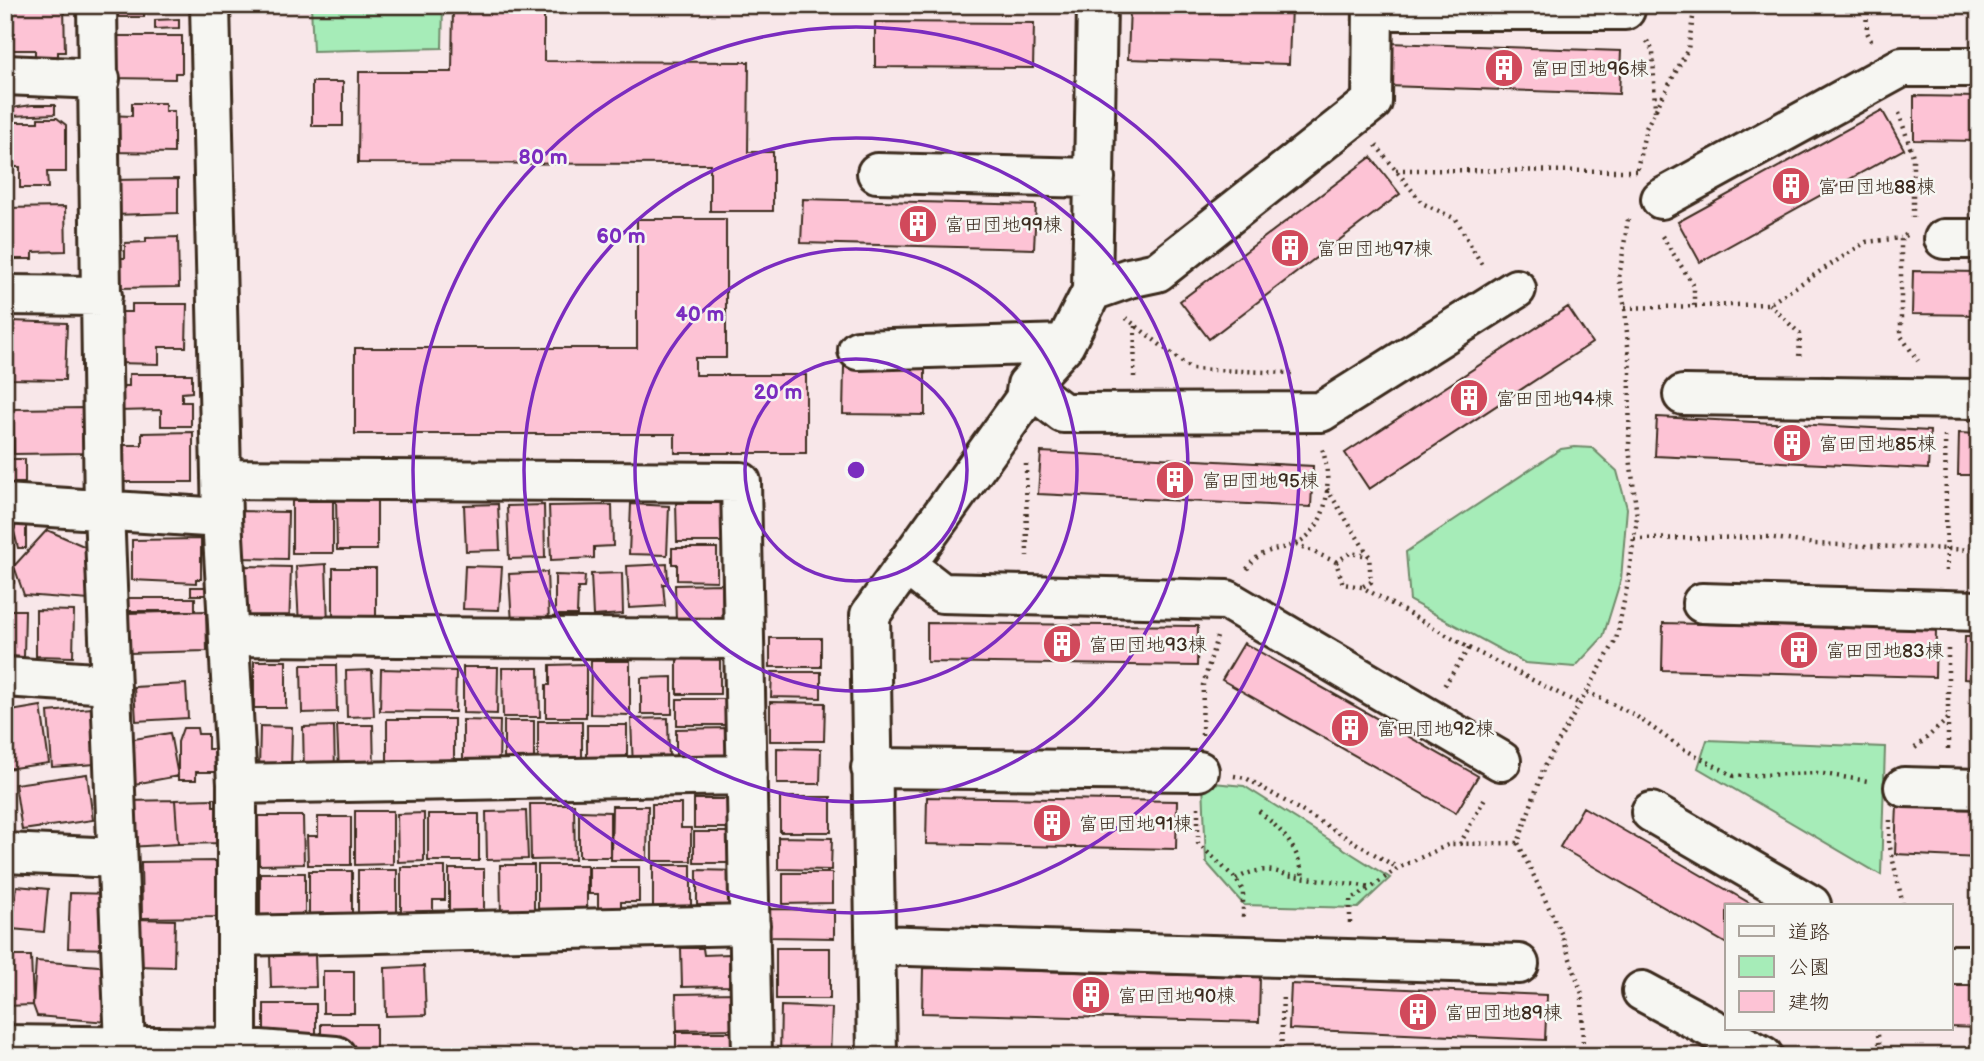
<svg xmlns="http://www.w3.org/2000/svg" width="1984" height="1061" font-family="'Balsamiq Sans','Klee One',sans-serif">
<rect width="100%" height="100%" fill="#f8e7e9"/>
<filter id="ink" filterUnits="userSpaceOnUse"><feTurbulence type="fractalNoise" baseFrequency=".0143" numOctaves="2"/><feDisplacementMap in="SourceGraphic" scale="14" xChannelSelector="R" yChannelSelector="G"/><feConvolveMatrix kernelMatrix="1 2 1 2 8 2 1 2 1" color-interpolation-filters="sRGB"/></filter>
<g filter="url(#ink)">
<!-- green -->
<path fill="#a6ecb8" stroke="#708b6b" stroke-width="2" d="M311 5H443L442 48 313 51Z
M1575 447 1592 448 1617 471 1627 508 1621 579 1603 637 1575 667 1525 663 1410 601 1406 552 1561 449Z
M1707 740 1885 747 1881 875 1698 768Z
M1203 782 1244 786 1390 878 1358 908 1244 905 1206 862Z"/>
<!-- building -->
<path fill="#fdc3d5" stroke="#3b2a1e" stroke-width="2" d="M5 5 64 6 65 52H58V56L35 57V50H5Z
M106 5H179V12H144V17H112Z
M453 5H544V61L749 62 748 152H773V211H710V164L358 163 359 72H452Z
M1130 5H1291L1289 64 1128 59Z
M179 19V28L155 29V20Z
M875 22 1034 23 1033 68 875 67Z
M111 36H182V73H175V79L111 78Z
M1389 43 1621 51 1619 94 1388 86Z
M312 82H343V126H312Z
M1914 96 1979 97V141L1914 140Z
M132 103H165V111H174V153L111 152 106 115 132 116Z
M32 105H55V114L11 116V108Z
M1882 110 1904 149 1700 262 1678 222Z
M38 118H57L66 125V172H47L48 188H20V167H14L13 122H38Z
M1371 157 1400 194 1209 339 1180 301Z
M178 179V213L113 215 112 180Z
M803 199 1036 205 1034 249 801 243Z
M65 207 66 251 33 252V259H5V208Z
M637 219H726V358H695V375H806V453H675V434H355V348H637Z
M178 237 179 287 117 288 116 258H125V243L146 242V238Z
M1913 271 1979 272V315L1912 314Z
M132 304H187L186 347H159V364L115 363V312H132Z
M1568 307 1592 343 1369 489 1345 453Z
M11 321 67 323 65 380 10 379Z
M844 366 925 367V415L843 414Z
M129 374H192V392L182 393V402H191V426H161V410L117 411V386H129Z
M83 408 84 453 14 454 13 409Z
M1657 417 1930 431 1928 469 1655 456Z
M193 432V482H122V445H142V433Z
M1959 433 1979 434V475H1958Z
M1041 452 1313 466 1311 507 1038 494Z
M5 459H25V483H5Z
M336 498H377V550H337Z
M292 501H333V553H292Z
M676 503H722V542H677Z
M498 504 500 550 466 551 464 505Z
M631 504 669 506 667 555 629 554Z
M544 505 545 558 509 559 507 506Z
M612 505 613 546 594 547V558L551 560 549 506Z
M238 511 288 512 287 559 237 558Z
M18 518H26V548H18L14 531Z
M47 530 86 547 89 600 24 595 14 566Z
M5 531H14V583L5 584Z
M201 539V579H196V583L132 580V540Z
M672 548H717V581L677 580V564H672Z
M326 564 328 625 299 626 296 566Z
M667 564 668 584H663L665 606 629 608 627 566Z
M245 566 291 567 289 630 243 629Z
M465 566 502 567 499 610 463 609Z
M333 568H376V622H333Z
M547 572 549 622 512 624 509 574Z
M622 573 623 614 593 616 591 574Z
M555 575 585 576 584 588H578L577 615H555Z
M722 584 723 622 676 623 675 585Z
M191 587H207V595H191Z
M120 598H195V611H120Z
M5 610H25L24 657 5 656Z
M36 610 74 611 73 657 36 656Z
M206 611 207 651 129 653 127 613Z
M927 623 1198 626 1197 666 927 662Z
M1663 623 1936 630 1935 677 1662 670Z
M1965 637H1979V680L1964 679Z
M770 638H821V667H770Z
M1244 643 1478 776 1456 813 1222 680Z
M677 657H720V694H677Z
M254 661H286V708H254Z
M591 661H630V715L590 714Z
M586 664V717H546V685H550V665Z
M301 665H336L337 712 302 713Z
M463 667H498L497 714 463 713Z
M502 668H539L540 717H503Z
M381 669 456 671 455 712 380 711Z
M372 670 374 716 347 717 346 671Z
M772 672H821V698L771 697Z
M672 677V714H641V678Z
M186 684 188 718 136 721 134 687Z
M677 699H727V725H677Z
M770 702 825 703 824 741H770Z
M41 706 49 763 6 769 5 712Z
M92 708 96 764 52 767 48 712Z
M668 718 669 761 633 768 631 719Z
M387 719H454V766H387Z
M463 720 500 721 499 765H463Z
M504 721H534V768H504Z
M538 721H582V768H538Z
M337 725H373L374 771 339 772Z
M587 725H627V757H609V771H587Z
M260 726 292 727 291 771 259 770Z
M334 726 335 771 304 772 303 727Z
M183 728H197L198 734H208V749H214L215 772H196V780H178V742Z
M728 728V772L676 773V729Z
M170 733 178 776 129 785 134 739Z
M777 748 821 749 820 784H777Z
M87 774 93 820 22 830 15 784Z
M780 797H831V832H780Z
M927 797 1177 801 1176 849 926 844Z
M213 799V806H223L224 843 178 844 175 800Z
M694 799H738V828H694Z
M175 800 178 844 129 847 128 801Z
M530 804H574L575 859 531 860Z
M652 804H681V828H691V861H652Z
M1897 804 1979 808V858L1895 854Z
M612 806H648L647 860H611Z
M1583 807 1753 905H1727V944L1560 847Z
M355 811H393V864L355 865Z
M526 811 528 859 487 860 486 812Z
M579 811 610 812V857H579Z
M424 813V861L398 862 397 814Z
M428 814H479V861H428Z
M258 816H303L304 864 259 865Z
M318 817H351V865H308L307 836H318Z
M694 832H740V863H694Z
M778 837 832 838 831 870 778 869Z
M217 861 218 917 142 918 141 862Z
M500 865H534V916H501Z
M538 865H587V918H538Z
M653 865H691V916H653Z
M401 867H445V900H433V919H401Z
M589 867H639V902H621V913H598V894H589Z
M449 869H484V919H449Z
M358 870H397V922H358Z
M697 870 739 871 738 915H697Z
M309 871H352V922L309 921Z
M260 873H305V921H260Z
M783 873H832V903L783 904Z
M17 886 48 889 44 932 12 929Z
M70 893 115 894 113 949 68 948Z
M770 909 834 910V938L770 937Z
M135 919 175 920 174 967 135 966Z
M681 948H703L704 955 729 954V986L682 987Z
M776 948H830V999H776Z
M315 954 316 987 271 988 270 955Z
M5 956H31L33 1005 5 1006Z
M36 961 111 967 107 1022 37 1016 33 1005Z
M424 966 426 1015 386 1016 385 968Z
M923 968 1260 977 1259 1022 922 1013Z
M323 971H354V1013H323Z
M1291 984 1547 995 1545 1040 1289 1029Z
M1951 984 1979 985V1028L1951 1027Z
M737 993V1029L677 1030 676 994Z
M264 1004H316V1046L264 1034Z
M781 1006 832 1008 830 1056H780Z
M321 1024H376V1051H321Z
M676 1032H737V1056H676Z"/>
<g fill="none" stroke-linecap="round" stroke-linejoin="round">
<!-- minor casing -->
<g stroke="#3b2a1e" stroke-width="44">
<path id="minor" d="M97 5 104 510 125 1046
M210 5 222 518 237 784V1056
M1373 10H1625
M5 75 100 79
M877 173 1095 178
M1661 199 1902 67H1979
M1944 239H1979
M1092 291 1129 278 1157 272 1372 102 1373 5
M5 295 102 296
M858 350 1065 344
M1027 385 1063 413 1321 412 1516 289
M1683 395 1979 399
M221 479 741 482 752 1056
M5 504 222 518
M906 565 942 593 1227 600 1501 761
M1702 603 1979 611
M229 636 744 639
M5 677 110 684
M871 768 1199 771
M237 784 747 775
M1904 787 1979 789
M1651 812 1811 905
M5 853 117 858
M239 936 750 925
M876 945 1519 964
M1951 965H1979
M1642 991 1763 1056
M5 1045 237 1048 336 1056
M877 1056 870 615 1025 399 1027 385 1065 344 1092 291 1097 5"/>
</g>
<!-- path -->
<path stroke="#3b2a1e" stroke-width="4.5" stroke-dasharray="2 5" stroke-linecap="butt" d="M1866 5 1867 32 1872 43
M1663 9 1695 8
M1647 41 1653 51 1655 111
M1899 113 1913 156V217
M1376 145 1422 203 1456 219 1483 267
M1637 169 1646 128 1688 49 1695 5
M1396 170 1636 171
M1906 235 1901 238V336L1918 361
M1662 236 1694 286V306
M1769 304 1800 334 1799 360
M1625 308 1769 304 1866 242 1901 238
M1126 318 1191 369 1292 373
M1134 377 1135 326
M1945 436 1947 574
M1026 464 1027 556
M1327 489 1369 556 1371 582 1362 587
M1634 539 1768 537 1814 544 1979 550
M1296 544 1336 562 1343 584 1362 587 1469 648 1444 686
M1336 562 1350 553 1369 556
M1247 569C1261 546 1280 552 1299 542 1330 525 1332 478 1322 448
M1469 648 1580 704
M1587 692 1633 714 1680 747 1734 776 1817 773 1868 781
M1948 719V752
M1202 735 1203 685 1217 637
M1915 748 1948 719V646
M1234 776 1246 778 1398 868
M1198 807V843L1236 879 1243 891V920
M1259 811C1282 831 1298 846 1303 877
M1890 820 1889 843 1903 905
M1460 844 1486 796
M1236 879C1252 870 1268 867 1286 875L1372 887 1398 868 1450 844 1518 843
M1350 923V900L1371 888
M1877 1028 1881 1056
M1281 1056 1283 994
M1583 1056 1582 994 1562 935 1518 843 1544 767 1616 640 1627 587 1637 517 1629 448 1630 371 1625 308 1619 278 1628 219"/>
<!-- minor -->
<use href="#minor" stroke="#f6f6f2" stroke-width="38"/>
</g>
</g>
<!-- distance rings -->
<g fill="none" stroke="#7b2cbf" stroke-width="3.5">
<circle cx="856" cy="470" r="111"/>
<circle cx="856" cy="470" r="221"/>
<circle cx="856" cy="470" r="332"/>
<circle cx="856" cy="470" r="443"/>
</g>
<!-- icons -->
<defs>
<g id="building-disc" transform="scale(2.0125)"><circle r="9.5" fill="#d1495b" stroke="#f6f6f2"/><path d="M-4-6H4V6H1V3H-1V6H-4ZM-2.5-4.3h1.7v1.8h-1.7ZM.8-4.3h1.7v1.8H.8ZM-2.5-1h1.7V.8h-1.7ZM.8-1h1.7V.8H.8Z" fill="#fff"/></g>
</defs>
<g fill-rule="evenodd">
<use href="#building-disc" x="1504" y="68"/>
<use href="#building-disc" x="1791" y="186"/>
<use href="#building-disc" x="918" y="224"/>
<use href="#building-disc" x="1290" y="248"/>
<use href="#building-disc" x="1469" y="398"/>
<use href="#building-disc" x="1792" y="443"/>
<use href="#building-disc" x="1175" y="480"/>
<use href="#building-disc" x="1062" y="644"/>
<use href="#building-disc" x="1799" y="650"/>
<use href="#building-disc" x="1350" y="728"/>
<use href="#building-disc" x="1052" y="823"/>
<use href="#building-disc" x="1091" y="995"/>
<use href="#building-disc" x="1418" y="1012"/>
</g>
<g text-anchor="middle" stroke-width="5" stroke-linejoin="round" paint-order="stroke">
<!-- poi labels -->
<g font-size="19" fill="#3b2a1e" stroke="#f6f6f2" text-anchor="start">
<text x="1531" y="75">富田団地96棟</text>
<text x="1818" y="193">富田団地88棟</text>
<text x="945" y="231">富田団地99棟</text>
<text x="1317" y="255">富田団地97棟</text>
<text x="1496" y="405">富田団地94棟</text>
<text x="1819" y="450">富田団地85棟</text>
<text x="1202" y="487">富田団地95棟</text>
<text x="1089" y="651">富田団地93棟</text>
<text x="1826" y="657">富田団地83棟</text>
<text x="1377" y="735">富田団地92棟</text>
<text x="1079" y="830">富田団地91棟</text>
<text x="1118" y="1002">富田団地90棟</text>
<text x="1445" y="1019">富田団地89棟</text>
</g>
</g>
<circle cx="856" cy="470" r="10" fill="#7b2cbf" stroke="#f6f6f2" stroke-width="3.5"/>
<g font-size="21" text-anchor="middle" font-weight="bold" fill="#7b2cbf" stroke="#f6f6f2" stroke-width="5" stroke-linejoin="round" paint-order="stroke">
<text x="543" y="164">80 m</text>
<text x="621" y="243">60 m</text>
<text x="700" y="321">40 m</text>
<text x="778" y="399">20 m</text>
</g>
<!-- margin -->
<rect width="1984" height="1061" fill="none" stroke="#f6f6f2" stroke-width="28"/>
<rect x="14" y="14" width="1956" height="1033" fill="none" stroke="#3b2a1e" stroke-width="2.5" filter="url(#ink)"/>
<!-- legend -->
<rect x="1725" y="904" width="228" height="126" fill="#f6f6f2" stroke="#aba49d" stroke-width="2"/>
<rect x="1739" y="926" width="35" height="10" fill="#f6f6f2" stroke="#aba49d" stroke-width="2"/>
<text x="1788" y="939" font-size="21" fill="#3b2a1e">道路</text>
<rect x="1739" y="956" width="35" height="21" fill="#a6ecb8" stroke="#aba49d" stroke-width="2"/>
<text x="1788" y="974" font-size="21" fill="#3b2a1e">公園</text>
<rect x="1739" y="991" width="35" height="21" fill="#fdc3d5" stroke="#aba49d" stroke-width="2"/>
<text x="1788" y="1009" font-size="21" fill="#3b2a1e">建物</text>
</svg>
